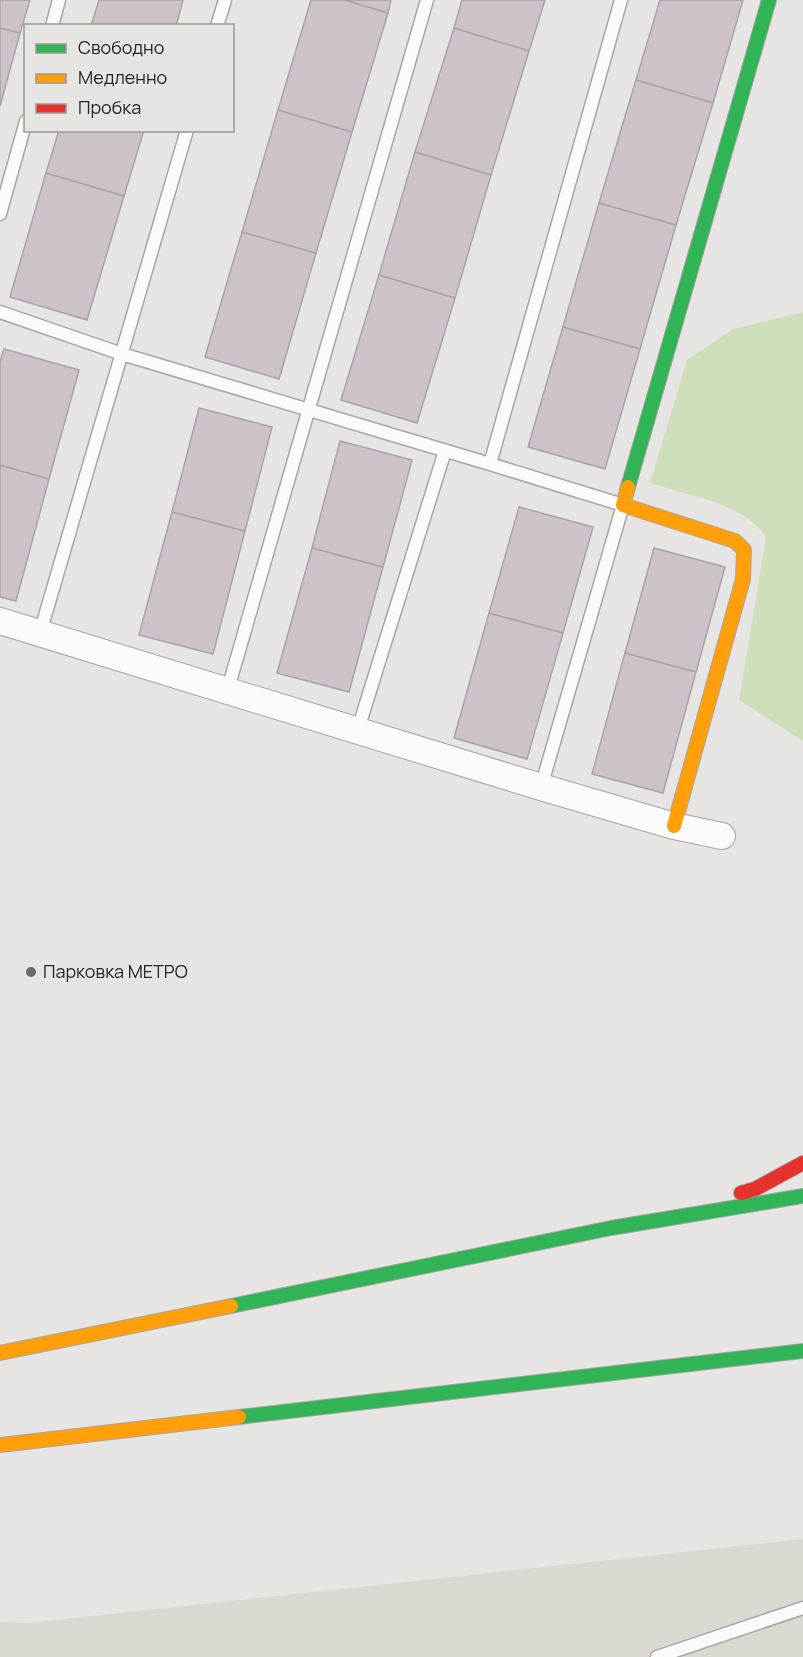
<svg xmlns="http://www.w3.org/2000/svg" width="803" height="1657" font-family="Manrope,sans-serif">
<rect width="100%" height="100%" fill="#e6e5e3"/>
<!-- built -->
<path fill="#dbd7d1" d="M803 1539V1657H0V1622L27 1623Z"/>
<!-- green -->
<path fill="#cedeba" d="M803 312V741L739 700 766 537C742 502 689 496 650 483L687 360 733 329Z"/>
<!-- building -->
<path fill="#cec2ca" stroke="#a5a4a3" stroke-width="1.5" d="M0 0H30L20 33 0 28Z
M99 0H183L176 26H91Z
M311 0H345L388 13 352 132 278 110Z
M345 0H391L388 13Z
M462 0H545L529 51 454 28Z
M660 0H743L713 103 636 80Z
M0 28 20 33 0 106Z
M454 28 529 51 491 175 415 152Z
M636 80 713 103 676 225 599 203Z
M278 110 352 132 316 253 242 232Z
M59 130H144L124 196 46 173Z
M415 152 491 175 455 298 379 275Z
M46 173 124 196 87 320 10 297Z
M599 203 676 225 640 349 563 327Z
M242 232 316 253 279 379 205 357Z
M379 275 455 298 417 423 341 400Z
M563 327 640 349 605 469 528 447Z
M4 349 79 370 49 479 0 465V362Z
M199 408 272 427 245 531 172 512Z
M340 441 412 460 383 567 312 548Z
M0 465 49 479 16 601 0 597Z
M519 507 593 527 563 633 489 613Z
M172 512 245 531 213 654 139 635Z
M312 548 383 567 349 692 277 673Z
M654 548 725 567 696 672 625 653Z
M489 613 563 633 527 759 454 738Z
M625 653 696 672 663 793 592 774Z"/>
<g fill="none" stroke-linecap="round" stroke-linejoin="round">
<!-- lane casing -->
<g stroke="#a7a6a4" stroke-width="15">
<path id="lane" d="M52 26 59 0
M217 26 225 0
M0 214 26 121
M0 312 122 354 490 464 621 0
M490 464 623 505 541 787
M40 633 187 130
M227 692 427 0
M358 729 445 451
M657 1657 803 1608"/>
</g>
<!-- street casing -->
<g stroke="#a7a6a4" stroke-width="28">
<path id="street" d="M0 621 541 787 674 826 722 836"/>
</g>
<!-- fast casing -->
<g stroke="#a7a6a4" stroke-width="16">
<path id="fast" d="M628 487 769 0
M231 1306 611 1228 803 1196
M239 1417 803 1351"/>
</g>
<!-- slow casing -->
<g stroke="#a7a6a4" stroke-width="16">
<path id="slow" d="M628 487 623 505 735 541 744 550 743 579 674 826
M0 1353 231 1306
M0 1445 239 1417"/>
</g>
<!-- jam casing -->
<g stroke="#a7a6a4" stroke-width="16">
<path id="jam" d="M741 1193 755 1189 803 1163"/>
</g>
<!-- lane -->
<use href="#lane" stroke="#fbfbfb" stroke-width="12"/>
<!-- street -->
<use href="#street" stroke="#fbfbfb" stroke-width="26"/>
<!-- fast -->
<use href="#fast" stroke="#30b455" stroke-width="14"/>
<!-- slow -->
<use href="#slow" stroke="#ff9f0a" stroke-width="14"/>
<!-- jam -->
<use href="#jam" stroke="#e5322d" stroke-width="14"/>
</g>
<!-- markers -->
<circle fill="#6a6968" stroke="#e7e5e2" stroke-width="2" cx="31" cy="972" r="6"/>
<g text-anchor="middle" stroke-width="6" stroke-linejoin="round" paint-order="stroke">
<!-- poi labels -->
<g font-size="18" fill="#272625" stroke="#e7e5e2" text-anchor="start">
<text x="43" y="978">Парковка МЕТРО</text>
</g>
</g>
<!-- legend -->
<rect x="24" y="24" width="210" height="108" fill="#e7e5e2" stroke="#9a9996" stroke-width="1.5"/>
<rect x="36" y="44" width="30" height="9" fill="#30b455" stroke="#9a9996" stroke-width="1.5"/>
<text x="78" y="54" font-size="18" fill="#272625">Свободно</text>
<rect x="36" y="74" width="30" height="9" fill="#ff9f0a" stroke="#9a9996" stroke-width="1.5"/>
<text x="78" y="84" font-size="18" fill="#272625">Медленно</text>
<rect x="36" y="104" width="30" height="9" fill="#e5322d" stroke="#9a9996" stroke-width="1.5"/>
<text x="78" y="114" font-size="18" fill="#272625">Пробка</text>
</svg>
